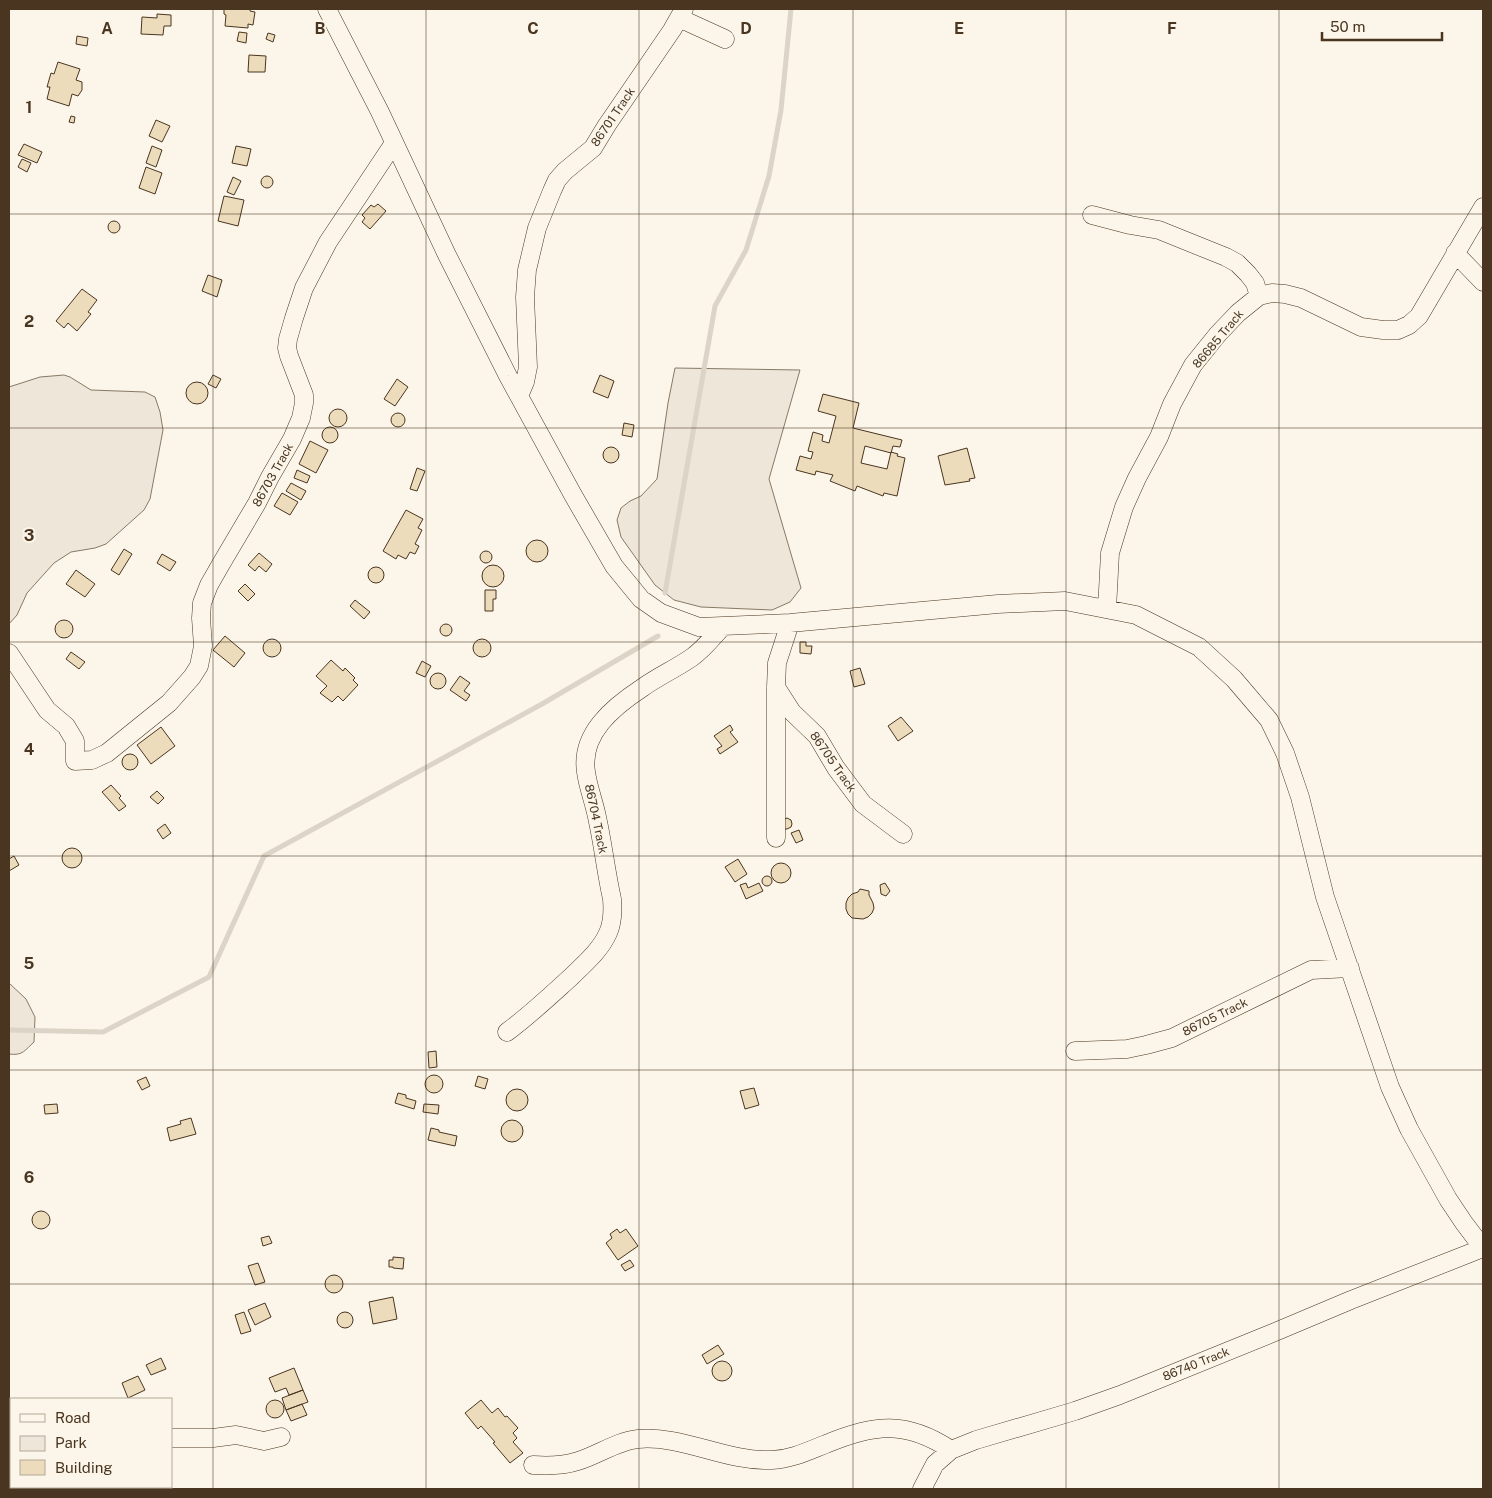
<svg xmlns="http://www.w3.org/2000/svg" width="1492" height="1498" font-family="'Public Sans',sans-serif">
<rect width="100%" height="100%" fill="#fbf6e9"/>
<!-- green -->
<path fill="#ede6d9" stroke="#887966" d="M675 368 800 370 769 479 801 588 790 602 772 610 701 607 674 600 655 585 621 537 617 520 621 508 630 501 641 496 657 479 668 403Z
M64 375 70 377 91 390 145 392 155 397 160 412 163 430 150 499 144 510 106 544 95 548 71 552 54 563 27 593 17 615 9 624V387L40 377Z
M9 983 26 999 35 1017 34 1042C25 1050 23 1056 9 1054Z"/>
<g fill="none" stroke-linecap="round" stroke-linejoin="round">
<!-- stream -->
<path stroke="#dcd4c6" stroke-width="5" d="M665 593 715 306 746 250 769 176 781 110 791 9
M9 1030 103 1032 209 977 264 856 542 704 658 636"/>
</g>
<!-- building -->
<path fill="#ecdcbc" stroke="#4a3520" d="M224 9H250V11L255 12 253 25 248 24V28L225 26 226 15 224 14Z
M157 14 171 15V26H164L163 35 141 34 142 17 157 18Z
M239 32 247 33 246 43 237 41Z
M268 33 275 35 273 42 266 39Z
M77 36 88 38 87 46 76 44Z
M249 55 266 56 265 72H248Z
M58 62 80 69 76 80 82 82V90L78 96 72 94 69 106 47 99 50 87H47L51 73 54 74Z
M71 116 75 117 74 123 69 122Z
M156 120 170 126 162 142 149 136Z
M24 144 42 152 37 163 18 155Z
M152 146 162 150 156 167 146 163Z
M236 146 251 149 247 166 232 163Z
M22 159 31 163 27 172 18 167Z
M146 167 162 173 155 194 139 188Z
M261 182a6 6 0 1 1 12 0a6 6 0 1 1-12 0Z
M233 177 241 181 234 195 227 192Z
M224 196 244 200 238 226 218 221Z
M378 204 386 211 370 229 362 222 365 218 362 215 371 205 374 207Z
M108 227a6 6 0 1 1 12 0a6 6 0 1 1-12 0Z
M208 275 222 280 217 297 202 291Z
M82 289 97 300 88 312 91 314 77 331 68 323 64 328 56 321Z
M213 375 221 379 216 388 208 384Z
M600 375 614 381 608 398 593 392Z
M397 379 408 387 395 406 384 399Z
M186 393a11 11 0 1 1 22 0a11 11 0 1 1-22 0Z
M823 394 859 403 853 428 902 440 900 447 893 446 891 453 865 446 861 463 887 469 891 452 898 454 897 456 905 458 897 496 884 493 883 496 857 486 855 491 830 481 833 475 816 471 815 475 796 470 800 456 811 459 813 452 808 451 813 432 823 435 822 441 829 443 836 416 818 411Z
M329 418a9 9 0 1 1 18 0a9 9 0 1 1-18 0Z
M391 420a7 7 0 1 1 14 0a7 7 0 1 1-14 0Z
M624 423 634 425 632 437 622 435Z
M322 435a8 8 0 1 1 16 0a8 8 0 1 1-16 0Z
M310 441 328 450 316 473 299 464Z
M603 455a8 8 0 1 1 16 0a8 8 0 1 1-16 0Z
M967 448 975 478 969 479 970 481 945 485 938 456Z
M417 468 425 471 417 491 410 489Z
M297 470 310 476 307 483 294 478Z
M291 483 306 491 301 500 286 491Z
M282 493 298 502 290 515 274 506Z
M406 510 423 519 418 528 422 530 415 544 419 546 415 554 410 552 406 559 398 555 396 559 383 551Z
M526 551a11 11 0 1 1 22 0a11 11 0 1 1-22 0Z
M124 549 132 554 119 575 111 570Z
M480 557a6 6 0 1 1 12 0a6 6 0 1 1-12 0Z
M259 553 272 564 266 572 259 566 255 571 248 565Z
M162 554 176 562 170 571 157 563Z
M482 576a11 11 0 1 1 22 0a11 11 0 1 1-22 0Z
M368 575a8 8 0 1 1 16 0a8 8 0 1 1-16 0Z
M76 570 95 584 85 597 66 584Z
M245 584 255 594 248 601 238 591Z
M485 590H496V599H493V611H485Z
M355 600 370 612 364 619 350 606Z
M55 629a9 9 0 1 1 18 0a9 9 0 1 1-18 0Z
M440 630a6 6 0 1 1 12 0a6 6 0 1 1-12 0Z
M225 636 245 653 234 667 213 650Z
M473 648a9 9 0 1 1 18 0a9 9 0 1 1-18 0Z
M263 648a9 9 0 1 1 18 0a9 9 0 1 1-18 0Z
M800 642H806V646H812L811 654 800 653Z
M71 652 85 662 79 669 66 659Z
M331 660 343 671 345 668 355 678 353 680 358 685 343 701 338 696 332 702 320 693 327 686 316 676Z
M422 661 431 666 425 677 416 673Z
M860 668 865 684 854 687 850 671Z
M430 681a8 8 0 1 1 16 0a8 8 0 1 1-16 0Z
M460 676 470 683 464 691 470 695 466 701 450 690Z
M901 717 913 731 898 741 888 726Z
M730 725 733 730 730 732 738 742 720 754 717 749 722 746 714 736Z
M161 727 175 746 151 764 137 745Z
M122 762a8 8 0 1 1 16 0a8 8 0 1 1-16 0Z
M111 785 121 796 119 798 126 806 119 811 102 792Z
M157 791 164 798 158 804 150 797Z
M787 818 791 820 792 824 791 827 787 829H783L784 819Z
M165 824 171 833 163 839 157 830Z
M799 830 803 840 796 843 791 833Z
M62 858a10 10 0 1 1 20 0a10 10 0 1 1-20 0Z
M14 856 19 865 9 871V859Z
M738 859 747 874 735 882 725 867Z
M771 873a10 10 0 1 1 20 0a10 10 0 1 1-20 0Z
M762 881a5 5 0 1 1 10 0a5 5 0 1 1-10 0Z
M746 883 748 888 759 883 763 891 746 899 740 885Z
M885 883 890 891 886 896 881 894 880 885Z
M860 889 869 891V895L873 903 874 908 872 913 868 917 863 919 852 918 848 914 846 909V903L848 898 852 894 858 892Z
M436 1051 437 1067 429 1068 428 1052Z
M425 1084a9 9 0 1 1 18 0a9 9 0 1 1-18 0Z
M478 1076 488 1079 485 1089 475 1086Z
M146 1077 150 1086 142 1090 137 1081Z
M754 1088 759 1105 745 1109 740 1091Z
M506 1100a11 11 0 1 1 22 0a11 11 0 1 1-22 0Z
M398 1093 406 1095V1098L416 1101 414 1109 395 1103Z
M57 1104 58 1113 45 1114 44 1105Z
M424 1104 439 1105 438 1114 423 1112Z
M191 1118 196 1134 170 1141 167 1128 181 1124 180 1121Z
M501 1131a11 11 0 1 1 22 0a11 11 0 1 1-22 0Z
M431 1128 439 1130V1132L457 1136 455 1146 428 1140Z
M32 1220a9 9 0 1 1 18 0a9 9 0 1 1-18 0Z
M617 1229 620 1233 626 1229 638 1246 618 1260 606 1243 612 1238 610 1234Z
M269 1236 272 1243 263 1246 261 1238Z
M393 1257 404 1258 403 1269 393 1268V1267H389V1260H393Z
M630 1260 634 1266 625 1271 621 1265Z
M258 1263 265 1282 255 1285 248 1266Z
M325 1284a9 9 0 1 1 18 0a9 9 0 1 1-18 0Z
M393 1297 397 1319 373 1324 369 1302Z
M265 1303 271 1317 255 1325 248 1310Z
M337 1320a8 8 0 1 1 16 0a8 8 0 1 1-16 0Z
M244 1312 251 1331 241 1334 235 1315Z
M718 1345 724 1354 707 1364 702 1355Z
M161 1358 166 1369 151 1375 146 1365Z
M712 1371a10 10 0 1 1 20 0a10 10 0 1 1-20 0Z
M294 1368 303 1390 289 1395 286 1388 275 1392 269 1378Z
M138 1376 145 1390 128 1398 122 1383Z
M303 1390 308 1402 286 1410 282 1398Z
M481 1400 492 1413 498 1408 505 1417 507 1416 518 1428 513 1433 517 1438 513 1442 523 1453 510 1463 493 1443 495 1442 481 1426 478 1429 465 1413Z
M266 1409a9 9 0 1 1 18 0a9 9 0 1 1-18 0Z
M302 1404 307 1415 291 1421 286 1410Z"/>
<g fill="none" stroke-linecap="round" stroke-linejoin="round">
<!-- minor casing -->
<g stroke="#4a3520" stroke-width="19">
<path id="minor" d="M327 9 380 112 447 255 508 376 573 495 614 566 641 599 661 613 699 627 790 623 998 604 1065 601 1136 615 1199 647 1234 679 1269 720 1285 753 1300 797 1325 897 1390 1087 1409 1129 1448 1199 1464 1223 1483 1248
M679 18 725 39
M1092 215 1130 225 1159 230 1226 257 1237 263 1248 274 1255 283 1259 296
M1455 253 1483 282
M519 396 525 382 528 367 525 297 527 270 537 228 552 191 557 180 565 171 593 148 607 125 672 30 684 9
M1107 609 1110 553 1124 507 1137 478 1159 437 1172 404 1193 365 1218 334 1238 313 1259 296 1272 293 1285 294 1301 298 1361 327 1383 330H1398L1409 325 1419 316 1483 207
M790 623 777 663 776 687 792 712 817 736 836 768 863 804 903 834
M9 653 47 710 66 726 75 741V761L92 760 107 753 169 703 192 677 199 666 203 646 201 618 202 603 209 585 221 564 257 503 270 477 292 439 301 418 304 403V395L289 356 287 348 288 339 294 318 304 288 328 242 394 143
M776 688V838
M507 1032C530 1015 550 996 571 977 584 964 600 951 608 933 613 922 613 911 612 899 606 872 603 844 597 817 594 802 588 787 586 772 580 734 613 707 642 688 657 677 675 669 691 658 703 650 713 637 723 626
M1075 1051 1127 1049 1146 1045 1172 1038 1311 970 1350 968
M171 1438H213L236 1435 264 1441 281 1437
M533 1465C548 1466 563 1466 578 1461 598 1455 617 1441 638 1439 684 1435 725 1462 772 1460 792 1459 808 1451 826 1444 874 1424 906 1420 951 1450
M34 1489 39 1487
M922 1489 935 1464 951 1450 976 1440 1075 1411 1120 1395 1275 1332 1351 1300 1483 1248"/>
</g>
<!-- minor -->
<use href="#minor" stroke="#fbf6e9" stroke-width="18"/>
</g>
<!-- grid -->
<path fill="none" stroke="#4a3520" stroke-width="1" stroke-opacity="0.55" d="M213 9V1489M426 9V1489M639 9V1489M853 9V1489M1066 9V1489M1279 9V1489M9 214H1483M9 428H1483M9 642H1483M9 856H1483M9 1070H1483M9 1284H1483"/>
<g text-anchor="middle" stroke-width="4" stroke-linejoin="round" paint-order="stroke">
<!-- street labels -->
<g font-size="12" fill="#4a3520" stroke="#fbf6e9">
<text transform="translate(613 117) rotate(-56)" y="4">86701 Track</text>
<text transform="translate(1218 339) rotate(-50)" y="4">86685 Track</text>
<text transform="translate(273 475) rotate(-61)" y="4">86703 Track</text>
<text transform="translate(833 762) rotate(55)" y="4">86705 Track</text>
<text transform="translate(596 819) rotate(78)" y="4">86704 Track</text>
<text transform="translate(1215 1017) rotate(-26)" y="4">86705 Track</text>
<text transform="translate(1196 1364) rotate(-22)" y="4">86740 Track</text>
</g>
</g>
<g font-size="16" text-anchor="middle" font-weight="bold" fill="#4a3520" stroke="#fbf6e9" stroke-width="4" stroke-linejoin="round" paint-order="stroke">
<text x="107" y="34">A</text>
<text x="320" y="34">B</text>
<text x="533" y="34">C</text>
<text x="746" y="34">D</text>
<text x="959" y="34">E</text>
<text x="1172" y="34">F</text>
<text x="29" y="113">1</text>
<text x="29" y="327">2</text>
<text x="29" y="541">3</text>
<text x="29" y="755">4</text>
<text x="29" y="969">5</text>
<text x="29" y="1183">6</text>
</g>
<!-- border -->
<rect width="1492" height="1498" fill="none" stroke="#4a3520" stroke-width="20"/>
<!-- legend -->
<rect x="10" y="1398" width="162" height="90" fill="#fbf6e9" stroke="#b4a999"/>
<rect x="20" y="1414" width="25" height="8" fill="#fbf6e9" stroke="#b4a999"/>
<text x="55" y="1423" font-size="15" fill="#4a3520">Road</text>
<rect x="20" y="1436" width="25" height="15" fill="#ede6d9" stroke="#b4a999"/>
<text x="55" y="1448" font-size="15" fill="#4a3520">Park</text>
<rect x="20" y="1460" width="25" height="15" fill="#ecdcbc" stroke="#b4a999"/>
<text x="55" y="1473" font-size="15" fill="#4a3520">Building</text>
<!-- scale -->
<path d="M1322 32v8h120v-8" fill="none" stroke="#4a3520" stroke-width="2.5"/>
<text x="1330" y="32" font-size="15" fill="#4a3520" stroke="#fbf6e9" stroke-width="4" paint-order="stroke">50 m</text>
</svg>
